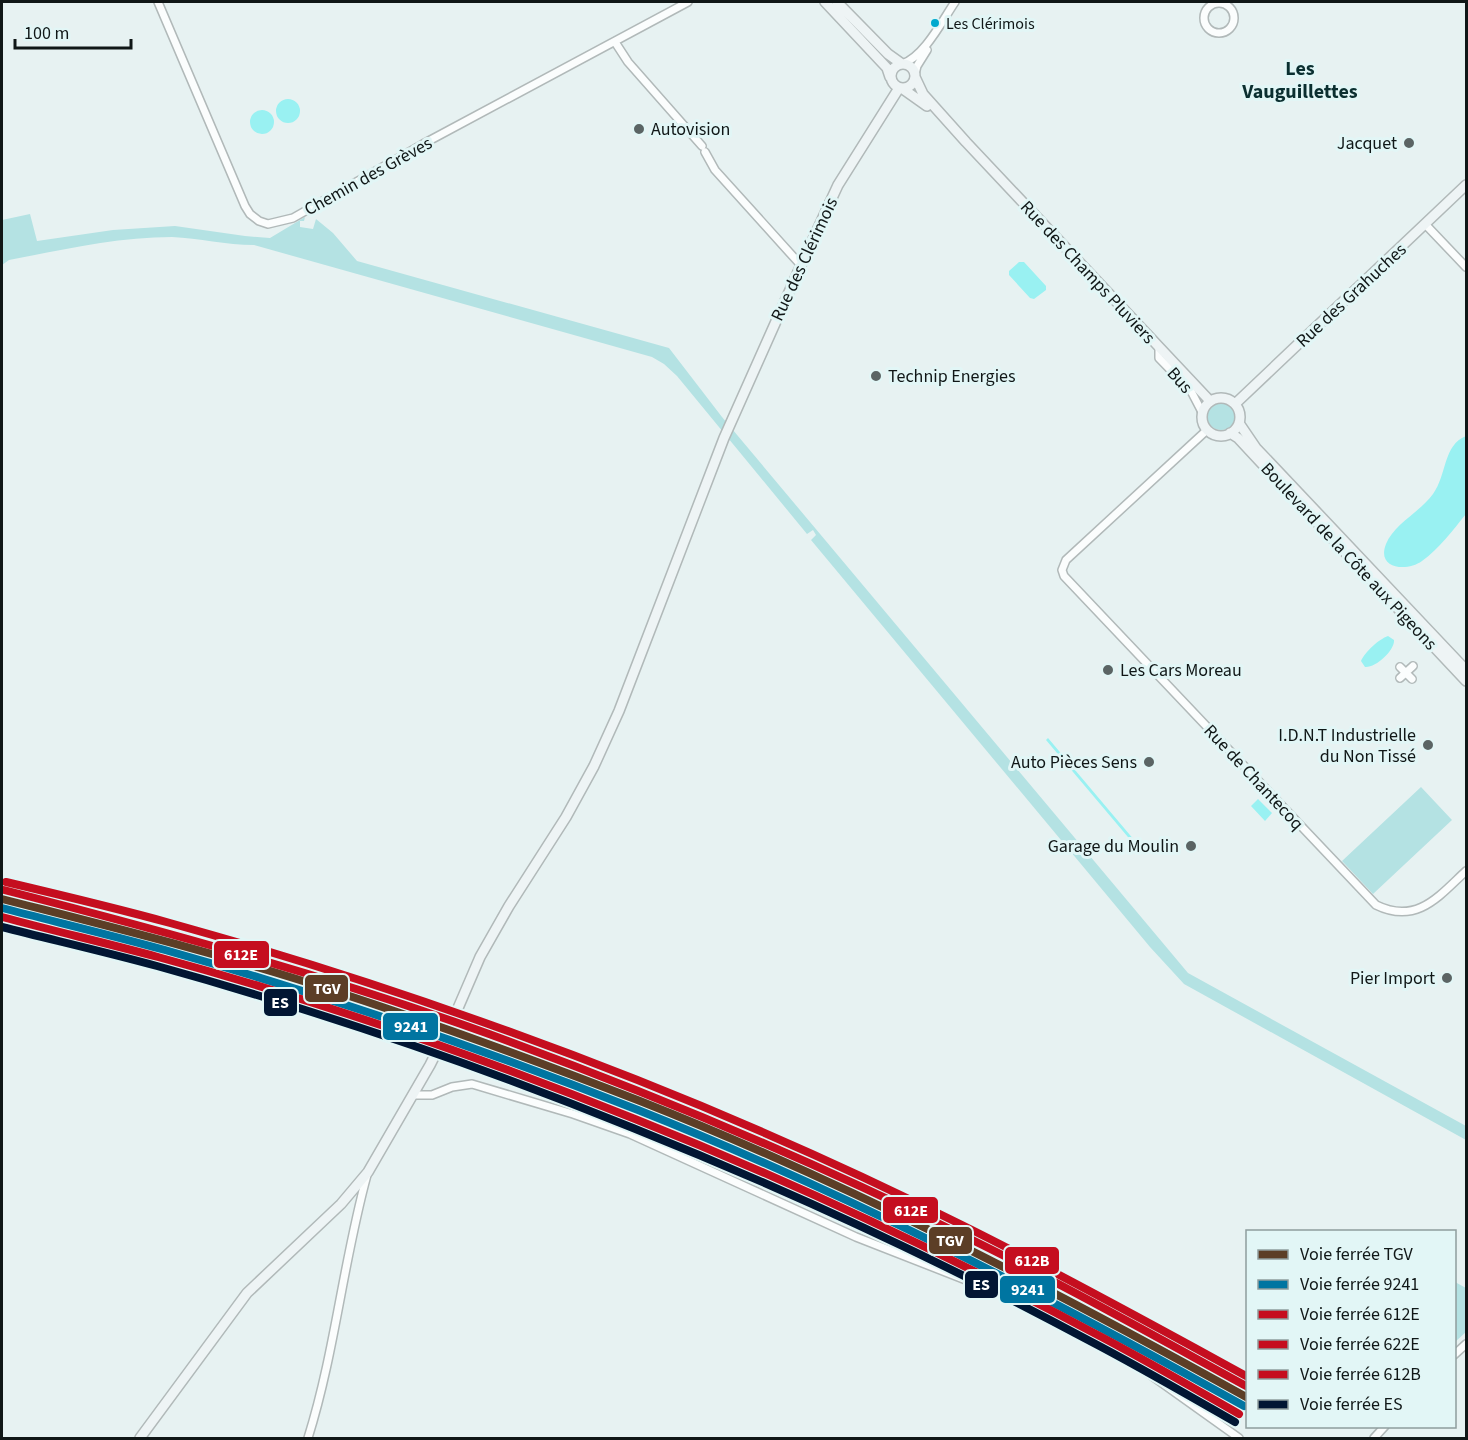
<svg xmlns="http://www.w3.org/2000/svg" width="1468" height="1440" font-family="'Source Sans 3',sans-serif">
<rect width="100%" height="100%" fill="#e7f2f2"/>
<!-- green -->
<path fill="#b4e2e3" d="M30 214 37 241 113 230 175 226 245 236 270 238 305 217 304 221H300V227L313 229 316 219 333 233 357 261 669 348 722 417 1188 973 1466 1126V1140L1184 984 1150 947 811 540 816 535 813 530 807 534 677 376 664 364 652 357 254 245C226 245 199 238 172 237 117 237 62 250 9 260L2 265V220Z
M1207 416a14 14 0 1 1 28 0a14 14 0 1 1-28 0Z
M1421 787 1452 820 1373 894 1342 861Z
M1455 1282 1466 1288V1332L1455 1342Z"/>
<!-- water -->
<path fill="#99f1f2" d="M276 111a12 12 0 1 1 24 0a12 12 0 1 1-24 0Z
M250 122a12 12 0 1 1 24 0a12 12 0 1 1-24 0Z
M1019 262H1024L1046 286V290L1034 299 1030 298 1009 275V271Z
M1466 436V514C1453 530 1439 549 1422 561 1407 572 1376 569 1386 544 1394 524 1420 512 1433 494 1447 475 1443 445 1466 436Z
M1388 636 1394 640C1395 650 1376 668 1365 667L1361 661C1365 652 1379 639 1388 636Z
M1048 738 1135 841 1133 843 1046 740Z
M1258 799 1272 813 1265 821 1251 806Z"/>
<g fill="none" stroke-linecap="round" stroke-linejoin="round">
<!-- street casing -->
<g stroke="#b1b9b9" stroke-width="10">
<path id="street" d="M158 2 245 206 250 214 259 221 268 224 293 218 423 144 688 2
M1204 18a15 15 0 1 1 30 0a15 15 0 1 1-30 0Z
M615 42 628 62 702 146
M902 64C924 57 942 21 955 2
M915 74 917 66 927 50
M705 152 715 170 798 262 802 263
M1425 224 1466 267
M1159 347V358L1191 391 1202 412
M1207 430 1066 560 1062 570 1064 576 1376 905C1417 925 1439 896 1466 871
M1400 667 1412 679
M1400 678 1413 666
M413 1095H432L452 1087 472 1084 573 1114 630 1134 856 1237 994 1291 1091 1337 1145 1371 1239 1438
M1454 1355 1466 1344
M308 1438C335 1352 343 1262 367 1175
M1374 1438 1385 1426"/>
</g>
<!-- secondary casing -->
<g stroke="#b1b9b9" stroke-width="12">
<path id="secondary" d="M825 2 887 68 890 77
M837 2 888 54 902 64
M891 76a12 12 0 1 1 24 0a12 12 0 1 1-24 0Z
M915 77 923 94 966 142 1210 401
M903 89 927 106
M1202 417a19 19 0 1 1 38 0a19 19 0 1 1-38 0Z
M1235 404 1466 185
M1239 423 1256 448 1466 670
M1230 433 1238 438 1251 452 1466 681
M140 1438 247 1293 341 1204 368 1172 430 1065 455 1015 480 957 509 906 566 817 594 766 619 711 724 438 802 263 838 185 899 88"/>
</g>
<!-- street -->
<use href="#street" stroke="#fbfdfd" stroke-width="7"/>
<!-- secondary -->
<use href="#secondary" stroke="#eef4f5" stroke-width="9"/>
<!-- rail-1 casing -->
<g stroke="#e2f6f6" stroke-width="12">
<path id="rail-1" d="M2 899C111 927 221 954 328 989 433 1023 537 1061 640 1101 850 1184 1050 1288 1248 1398"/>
</g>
<!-- rail-2 casing -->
<g stroke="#e2f6f6" stroke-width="12">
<path id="rail-2" d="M2 908C56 922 111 935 165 950 325 995 483 1049 638 1110 847 1193 1047 1296 1244 1406"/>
</g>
<!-- rail-3 casing -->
<g stroke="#e2f6f6" stroke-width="12">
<path id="rail-3" d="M4 890C168 932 331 977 489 1034 648 1092 804 1157 956 1232 1055 1280 1151 1334 1248 1387"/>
</g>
<!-- rail-4 casing -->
<g stroke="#e2f6f6" stroke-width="12">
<path id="rail-4" d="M2 917C54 931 106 943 158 957 320 1001 480 1057 635 1119 791 1181 944 1253 1092 1332 1142 1358 1190 1386 1239 1414"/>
</g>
<!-- rail-5 casing -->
<g stroke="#e2f6f6" stroke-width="12">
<path id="rail-5" d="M6 882C61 895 116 908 170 923 278 953 385 987 491 1025 651 1082 810 1149 962 1225 1059 1273 1153 1325 1248 1377"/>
</g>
<!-- rail-6 casing -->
<g stroke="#e2f6f6" stroke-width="12">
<path id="rail-6" d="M2 927C53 940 106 952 157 966 319 1011 478 1065 633 1128 788 1190 941 1261 1088 1340 1138 1366 1186 1394 1235 1422"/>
</g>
<!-- rail-1 -->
<use href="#rail-1" stroke="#5c3e26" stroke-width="8"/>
<!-- rail-2 -->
<use href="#rail-2" stroke="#0075a1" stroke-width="8"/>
<!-- rail-3 -->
<use href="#rail-3" stroke="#c50e1f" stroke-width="8"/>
<!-- rail-4 -->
<use href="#rail-4" stroke="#c50e1f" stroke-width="8"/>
<!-- rail-5 -->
<use href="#rail-5" stroke="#c50e1f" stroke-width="8"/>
<!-- rail-6 -->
<use href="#rail-6" stroke="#011633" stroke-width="8"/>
</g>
<!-- markers -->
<circle fill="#00a9ce" stroke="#e2f6f6" stroke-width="2" cx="935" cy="23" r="5"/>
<g fill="#5b6464" stroke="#e2f6f6" stroke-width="2">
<circle cx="639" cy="129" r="6"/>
<circle cx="1409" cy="143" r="6"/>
<circle cx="876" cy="376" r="6"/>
<circle cx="1108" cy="670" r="6"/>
<circle cx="1428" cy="745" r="6"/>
<circle cx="1149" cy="762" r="6"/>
<circle cx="1191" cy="846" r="6"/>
<circle cx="1447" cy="978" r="6"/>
</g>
<g text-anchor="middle" stroke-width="6" stroke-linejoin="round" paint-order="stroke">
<!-- bus labels -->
<g font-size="16" fill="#101717" stroke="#e2f6f6" text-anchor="start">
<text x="946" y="29">Les Clérimois</text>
</g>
<!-- poi labels -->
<g font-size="18" fill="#101717" stroke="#e2f6f6" text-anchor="end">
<text x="651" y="135" text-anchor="start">Autovision</text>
<text x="1397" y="149">Jacquet</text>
<text x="888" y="382" text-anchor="start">Technip Energies</text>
<text x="1120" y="676" text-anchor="start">Les Cars Moreau</text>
<text x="1416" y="741">I.D.N.T Industrielle<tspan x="1416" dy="21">du Non Tissé</tspan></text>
<text x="1137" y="768">Auto Pièces Sens</text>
<text x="1179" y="852">Garage du Moulin</text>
<text x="1435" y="984">Pier Import</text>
</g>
<!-- street labels -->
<g font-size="18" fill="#101717" stroke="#e2f6f6">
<text transform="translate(368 176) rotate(-29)" y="6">Chemin des Grèves</text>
<text transform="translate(804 259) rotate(-65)" y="6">Rue des Clérimois</text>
<text transform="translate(1088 272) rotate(47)" y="6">Rue des Champs Pluviers</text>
<text transform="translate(1351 295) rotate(-43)" y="6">Rue des Grahuches</text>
<text transform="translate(1180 380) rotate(48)" y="6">Bus</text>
<text transform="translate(1349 556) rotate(47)" y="6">Boulevard de la Côte aux Pigeons</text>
<text transform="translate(1254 777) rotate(47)" y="6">Rue de Chantecoq</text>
</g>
<!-- neighbourhood labels -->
<g font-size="20" font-weight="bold" fill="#0b2f30" stroke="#e2f6f6">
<text x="1300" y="75">Les<tspan x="1300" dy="23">Vauguillettes</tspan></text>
</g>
</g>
<g stroke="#e2f6f6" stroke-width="2">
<rect x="213" y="940" width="57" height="29" rx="6" fill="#c50e1f"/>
<rect x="304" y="974" width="45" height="29" rx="6" fill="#5c3e26"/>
<rect x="263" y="988" width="35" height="29" rx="6" fill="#011633"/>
<rect x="382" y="1012" width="57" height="29" rx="6" fill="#0075a1"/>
<rect x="882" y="1196" width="57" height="28" rx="6" fill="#c50e1f"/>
<rect x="928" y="1226" width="45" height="29" rx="6" fill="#5c3e26"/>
<rect x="1004" y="1246" width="56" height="29" rx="6" fill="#c50e1f"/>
<rect x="964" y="1270" width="35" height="29" rx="6" fill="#011633"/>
<rect x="999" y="1275" width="57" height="29" rx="6" fill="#0075a1"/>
</g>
<g font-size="16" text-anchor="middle" font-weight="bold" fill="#fff">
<text x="241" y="960">612E</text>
<text x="327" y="994">TGV</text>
<text x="280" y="1008">ES</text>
<text x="411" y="1032">9241</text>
<text x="911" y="1216">612E</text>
<text x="950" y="1246">TGV</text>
<text x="1032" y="1266">612B</text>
<text x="981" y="1290">ES</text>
<text x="1028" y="1295">9241</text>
</g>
<!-- border -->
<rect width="1468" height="1440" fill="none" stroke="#101717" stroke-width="6"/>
<!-- legend -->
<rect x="1246" y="1230" width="210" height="198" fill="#e2f6f6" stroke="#8e9d9d" stroke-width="1.5"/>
<rect x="1258" y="1250" width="30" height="9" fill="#5c3e26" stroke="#8e9d9d" stroke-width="1.5"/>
<text x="1300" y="1260" font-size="18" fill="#101717">Voie ferrée TGV</text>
<rect x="1258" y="1280" width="30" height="9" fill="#0075a1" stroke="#8e9d9d" stroke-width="1.5"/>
<text x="1300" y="1290" font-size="18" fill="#101717">Voie ferrée 9241</text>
<rect x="1258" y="1310" width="30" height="9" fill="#c50e1f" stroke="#8e9d9d" stroke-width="1.5"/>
<text x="1300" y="1320" font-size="18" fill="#101717">Voie ferrée 612E</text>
<rect x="1258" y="1340" width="30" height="9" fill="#c50e1f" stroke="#8e9d9d" stroke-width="1.5"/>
<text x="1300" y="1350" font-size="18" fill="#101717">Voie ferrée 622E</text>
<rect x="1258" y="1370" width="30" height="9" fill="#c50e1f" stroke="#8e9d9d" stroke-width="1.5"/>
<text x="1300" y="1380" font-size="18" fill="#101717">Voie ferrée 612B</text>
<rect x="1258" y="1400" width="30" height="9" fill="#011633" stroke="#8e9d9d" stroke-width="1.5"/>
<text x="1300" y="1410" font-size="18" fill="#101717">Voie ferrée ES</text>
<!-- scale -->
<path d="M15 39v9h116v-9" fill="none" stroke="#101717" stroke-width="3"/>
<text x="24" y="39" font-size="18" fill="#101717" stroke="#e2f6f6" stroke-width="4.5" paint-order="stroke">100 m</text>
</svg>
